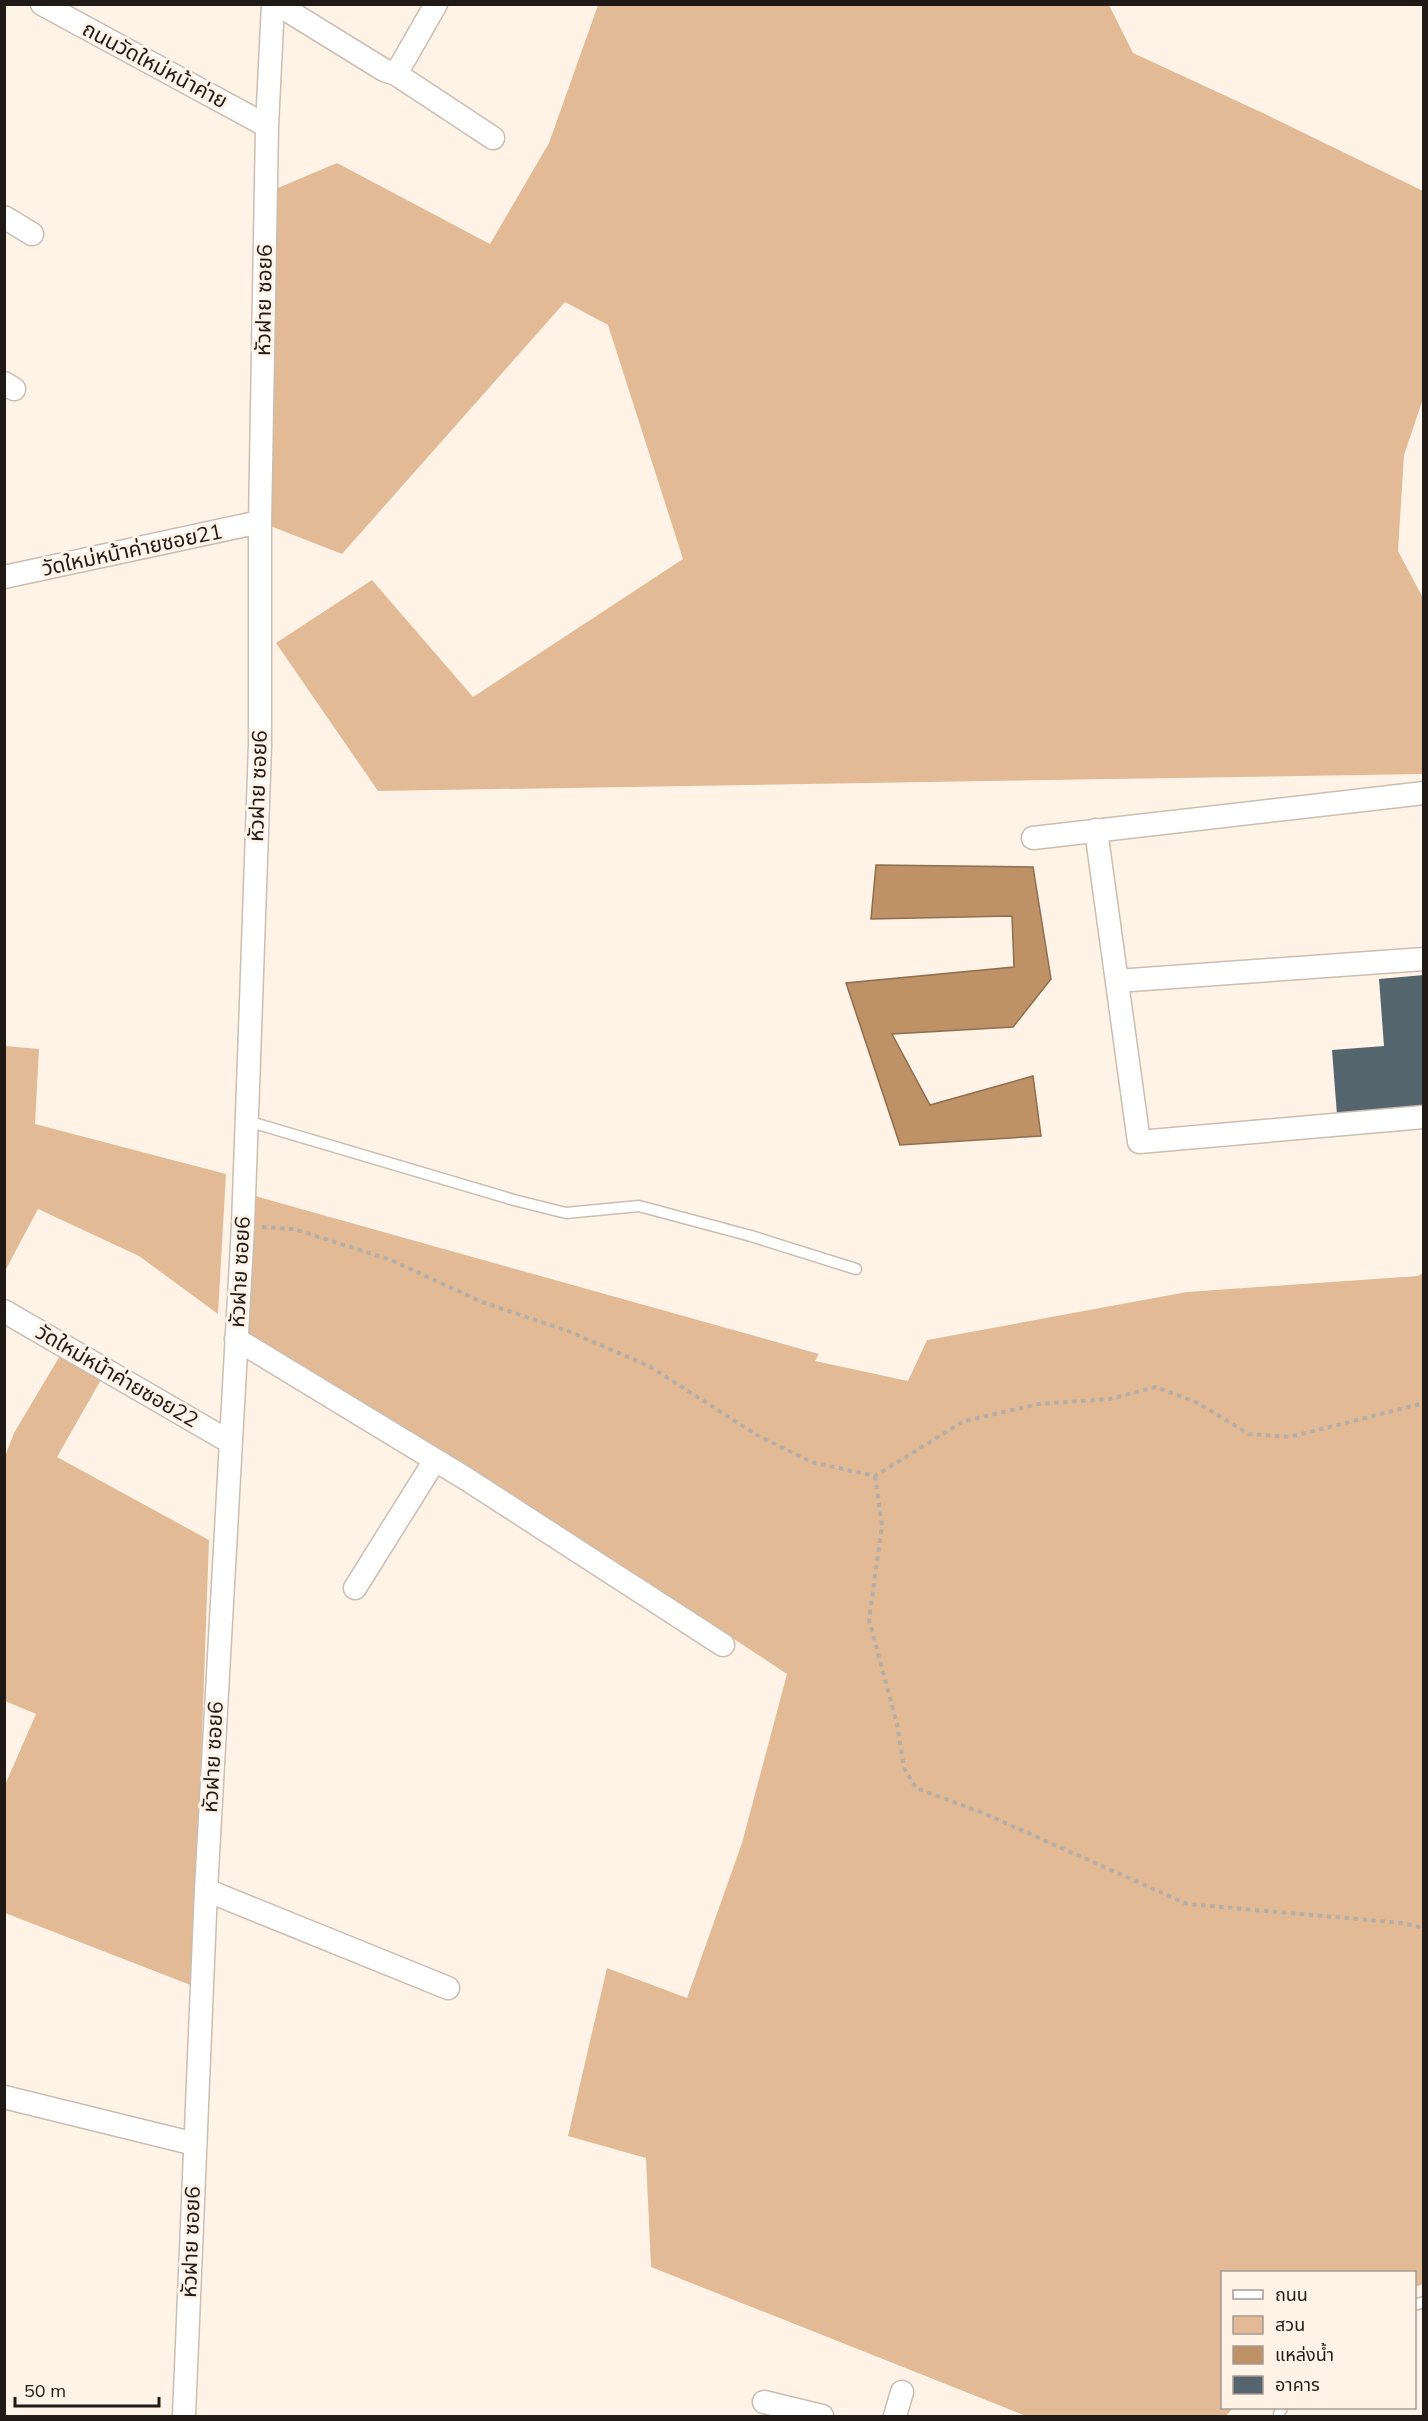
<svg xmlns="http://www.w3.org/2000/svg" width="1428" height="2421" font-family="Mulish,'Noto Sans Thai',sans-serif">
<rect width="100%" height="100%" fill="#fff3e8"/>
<!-- green -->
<path fill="#e2bb96" d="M598 5H1109L1133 53 1265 114 1423 191V399L1404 455 1398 551 1423 598V774L378 791 276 643 372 580 473 697 683 559 608 325 565 302 342 554 260 522 266 193 337 163 490 244 549 143Z
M5 1046 39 1049 35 1124 226 1174 218 1314 139 1256 38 1209 5 1271Z
M244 1193 819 1354 815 1361 908 1381 927 1340 1187 1292 1418 1276 1423 1273V2284L1415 2287 1414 2272H1222V2408H1233L1226 2416H1026L651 2267 646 2158 568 2136 607 1968 687 1998 742 1843 787 1674 655 1587 236 1339Z
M61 1354 102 1378 57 1457 209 1540 193 1986 5 1913V1785L36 1714 5 1701 4 1459 14 1433Z"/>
<!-- water -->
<path fill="#be9266" stroke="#8e6e4e" stroke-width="1.5" d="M876 865 1033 867 1051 979 1013 1027 892 1034 930 1105 1033 1076 1041 1136 900 1145 846 983 1014 967 1012 916 871 919Z"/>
<!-- building -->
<path fill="#54656d" d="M1424 975V1108L1337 1115 1332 1050 1384 1046 1379 979Z"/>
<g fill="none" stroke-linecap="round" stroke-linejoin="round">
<!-- lane casing -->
<g stroke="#cbbdb0" stroke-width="13">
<path id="lane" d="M247 1121 514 1200 566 1213 639 1206 751 1236 856 1269
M1414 2305 1424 2302
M1279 2414 1282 2408"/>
</g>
<!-- street casing -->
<g stroke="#cbbdb0" stroke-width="25">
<path id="street" d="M42 4 267 126
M277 4 384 70 396 74 493 138
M396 74 436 4
M4 217 32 234
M4 383 14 389
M4 577 260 522
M1096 830 1139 1142 1424 1117
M1033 838 1424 793
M1117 981 1424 959
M4 1311 230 1442
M236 1339 465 1478 723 1645
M355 1588 435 1460
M206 1890 448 1988
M4 2097 195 2144
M764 2402 822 2416
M184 2416 206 1890 243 1225 249 1059 260 745V522L267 126 273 4
M895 2416 902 2392"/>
</g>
<!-- path -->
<path stroke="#b7ada4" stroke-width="4" stroke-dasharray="4.5 4.5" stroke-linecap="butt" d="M262 1227 294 1229 391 1260 482 1302 568 1331 649 1366 757 1435 811 1462 875 1476 964 1421 1039 1404 1110 1399 1156 1387 1198 1403 1249 1434 1290 1437 1424 1403
M875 1476 882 1525 869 1620 897 1724 904 1768 916 1788 983 1813 1187 1904 1402 1923 1424 1928"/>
<!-- lane -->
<use href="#lane" stroke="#fff" stroke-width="10"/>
<!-- street -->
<use href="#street" stroke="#fff" stroke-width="22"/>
</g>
<g text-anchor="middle" stroke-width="6" stroke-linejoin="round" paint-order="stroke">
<!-- street labels -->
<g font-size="21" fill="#1f1a15" stroke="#fff3e8">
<text transform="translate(155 65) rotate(28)" y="7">ถนนวัดใหม่หน้าค่าย</text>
<text transform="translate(264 300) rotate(-89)" y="7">หัวฝาย ซอย6</text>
<text transform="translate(132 550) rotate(-12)" y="7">วัดใหม่หน้าค่ายซอย21</text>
<text transform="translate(258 786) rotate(-88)" y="7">หัวฝาย ซอย6</text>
<text transform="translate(240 1272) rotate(-87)" y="7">หัวฝาย ซอย6</text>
<text transform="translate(117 1376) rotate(30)" y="7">วัดใหม่หน้าค่ายซอย22</text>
<text transform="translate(213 1757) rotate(-87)" y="7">หัวฝาย ซอย6</text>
<text transform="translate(191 2242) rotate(-88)" y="7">หัวฝาย ซอย6</text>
</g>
</g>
<!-- border -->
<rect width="1428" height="2421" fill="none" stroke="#1f1a15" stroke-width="12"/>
<!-- legend -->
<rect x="1221" y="2271" width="195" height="138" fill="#fff3e8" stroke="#a59c94" stroke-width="1.5"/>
<rect x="1233" y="2290" width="30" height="9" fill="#ffffff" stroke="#a59c94" stroke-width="1.5"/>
<text x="1275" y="2301" font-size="18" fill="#1f1a15">ถนน</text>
<rect x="1233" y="2316" width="30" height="18" fill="#e2bb96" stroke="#a59c94" stroke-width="1.5"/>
<text x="1275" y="2331" font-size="18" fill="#1f1a15">สวน</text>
<rect x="1233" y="2346" width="30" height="18" fill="#be9266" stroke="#a59c94" stroke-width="1.5"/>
<text x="1275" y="2361" font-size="18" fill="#1f1a15">แหล่งน้ำ</text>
<rect x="1233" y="2376" width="30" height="18" fill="#54656d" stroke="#a59c94" stroke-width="1.5"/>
<text x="1275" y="2391" font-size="18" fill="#1f1a15">อาคาร</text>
<!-- scale -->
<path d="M15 2397v9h144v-9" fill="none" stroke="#1f1a15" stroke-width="3"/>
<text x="24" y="2397" font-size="18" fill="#1f1a15" stroke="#fff3e8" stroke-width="4.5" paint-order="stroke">50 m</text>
</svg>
